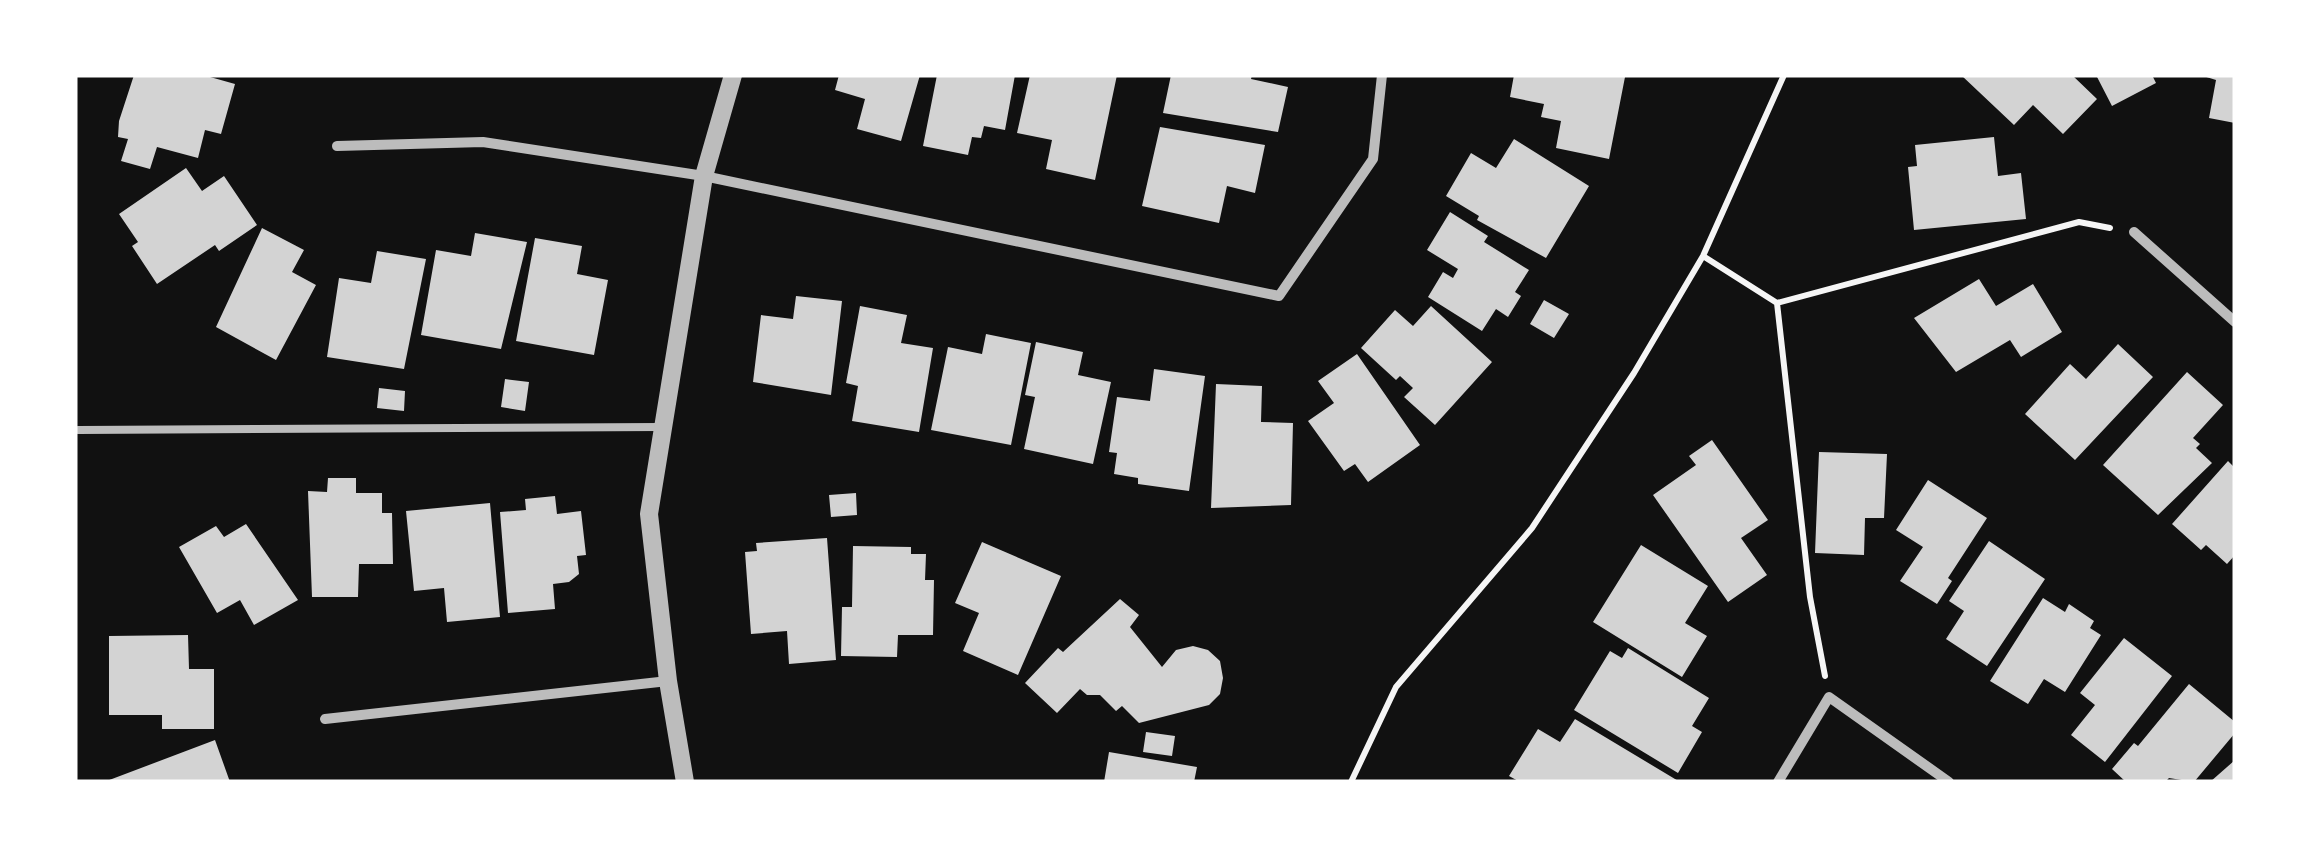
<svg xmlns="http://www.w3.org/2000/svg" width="2310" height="857" font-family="Cabin,sans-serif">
<rect width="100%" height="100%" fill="#111"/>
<!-- building -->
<path fill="#d3d3d3" d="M134 75H203L235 84 221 134 205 130 198 158 157 147 150 169 121 161 128 139 118 137 119 121Z
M839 75H920L901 141 857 129 865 99 835 90Z
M937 75H1015L1005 130 984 126 981 138 972 137 968 155 923 146Z
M1030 75H1117L1095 180 1046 169 1052 140 1017 133Z
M1171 75H1252L1251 79 1288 87 1278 132 1163 113Z
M1514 75 1625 77 1609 159 1556 148 1561 121 1541 117 1544 104 1510 97Z
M1961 75H2072L2097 99 2063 134 2033 105 2014 125Z
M2096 75H2152L2156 83 2112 106Z
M2200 75H2235V123L2209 118 2216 80Z
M1160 127 1265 145 1255 193 1227 186 1219 223 1142 206Z
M1994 137 1998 176 2021 173 2026 219 1914 230 1908 167 1917 166 1915 145Z
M1514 139 1589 186 1546 258 1477 220 1479 216 1446 196 1471 153 1496 168Z
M186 168 202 191 224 176 257 225 219 251 215 245 157 284 132 246 138 242 119 214Z
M1450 212 1488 236 1484 242 1529 270 1515 292 1521 296 1508 317 1496 309 1482 331 1428 297 1443 272 1453 278 1458 269 1427 250Z
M262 228 304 250 292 272 316 285 276 360 216 327Z
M475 233 527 242 501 349 421 335 436 250 471 256Z
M535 238 582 246 577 274 608 280 594 355 516 341Z
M377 251 426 259 404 369 327 357 339 278 371 283Z
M1979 279 1996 306 2033 284 2062 332 2021 357 2010 340 1956 372 1914 318Z
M796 296 842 301 831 395 753 382 761 315 793 319Z
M1544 300 1569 314 1554 338 1530 324Z
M860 306 907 315 901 343 933 348 919 432 852 421 858 386 846 383Z
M1431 306 1492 362 1435 425 1404 397 1413 388 1400 376 1396 380 1361 348 1395 310 1413 326Z
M986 334 1031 343 1011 445 931 430 948 347 982 354Z
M1036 342 1083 352 1078 375 1111 382 1093 464 1024 449 1035 397 1025 395Z
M2118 344 2153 377 2075 460 2025 414 2070 364 2086 379Z
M1357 354 1420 445 1368 482 1355 464 1344 471 1308 421 1334 403 1318 381Z
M1154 369 1205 376 1189 491 1138 484V478L1114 474 1117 453 1109 452 1117 397 1150 401Z
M2187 372 2223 405 2193 438 2200 444 2196 448 2212 463 2158 515 2103 465Z
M505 379 529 382 525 411 501 407Z
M1216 384 1262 386 1261 422 1293 423 1291 505 1211 508Z
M379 388 405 391 404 411 377 408Z
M1712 440 1768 520 1741 538 1767 575 1728 602 1653 495 1696 465 1689 456Z
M1819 452 1887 454 1884 518H1865L1864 555 1815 553Z
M2228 461 2235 468V555L2227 564 2206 545 2201 550 2172 524Z
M328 478H356V493H382V513H392L393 564H359L358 597H312L308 491 327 492Z
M1928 480 1987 518 1948 578 1952 581 1937 604 1900 581 1923 547 1896 530Z
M856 493 857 515 831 517 829 495Z
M555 496 557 514 581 511 586 555 577 556 579 574 569 582 553 584 555 609 508 613 500 512 526 510 525 499Z
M490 503 500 617 447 622 444 588 414 591 406 511Z
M246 524 298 600 254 625 240 600 217 613 179 547 216 526 224 537Z
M827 538 836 660 789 664 787 631 751 634 745 552 757 551 756 543Z
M1989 541 2045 579 1987 666 1946 639 1964 611 1949 601Z
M982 542 1061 576 1018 675 963 651 979 613 955 603Z
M1641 545 1708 586 1685 623 1707 636 1682 677 1593 622Z
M853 546 911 547V554H926L925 580H934L933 635H898L897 657 841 656 842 607H852Z
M2043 598 2065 612 2069 604 2094 621 2090 628 2101 635 2065 692 2044 679 2028 704 1990 681Z
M1120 599 1139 615 1130 627 1162 667 1176 650 1193 646 1208 650 1220 661 1223 678 1220 694 1209 705 1139 723 1122 706 1116 711 1100 695H1087L1080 689 1057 713 1025 683 1058 648 1063 652Z
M188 635 189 669H214V729H162V715H109V636Z
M2124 638 2172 676 2105 762 2071 735 2095 705 2080 693Z
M1628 648 1709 698 1692 726 1702 732 1678 773 1574 710 1610 651 1622 658Z
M2189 684 2235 722V733L2194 782 2169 778 2165 782H2126L2112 769 2134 743 2138 746Z
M1575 719 1680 782H1520L1509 776 1538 729 1560 742Z
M1146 732 1175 736 1172 756 1143 752Z
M215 740 230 782H104Z
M1109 752 1197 767 1194 782H1104Z
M2235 760V782H2210Z"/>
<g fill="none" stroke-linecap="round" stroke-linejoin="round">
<!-- path -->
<path stroke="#f5f5f5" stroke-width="6" d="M1703 256 1777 303 1810 597 1825 676
M1777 303 2079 222 2110 228
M1351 782 1396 687 1532 528 1634 373 1703 256 1784 75"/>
<!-- service -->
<path stroke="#bcbcbc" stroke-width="8" d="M78 430 661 427"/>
<!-- minor -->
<path stroke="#bcbcbc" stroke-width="10" d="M337 146 483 142 704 176 1279 296 1373 159 1382 75
M2134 232 2235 322
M325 719 668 681
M1778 782 1829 697 1949 782"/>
<!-- tertiary -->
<path stroke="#bcbcbc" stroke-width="18" d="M685 782 668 681 649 514 704 176 733 75"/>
</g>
<!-- border -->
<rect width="2310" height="857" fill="none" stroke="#ffffff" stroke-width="155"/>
</svg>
